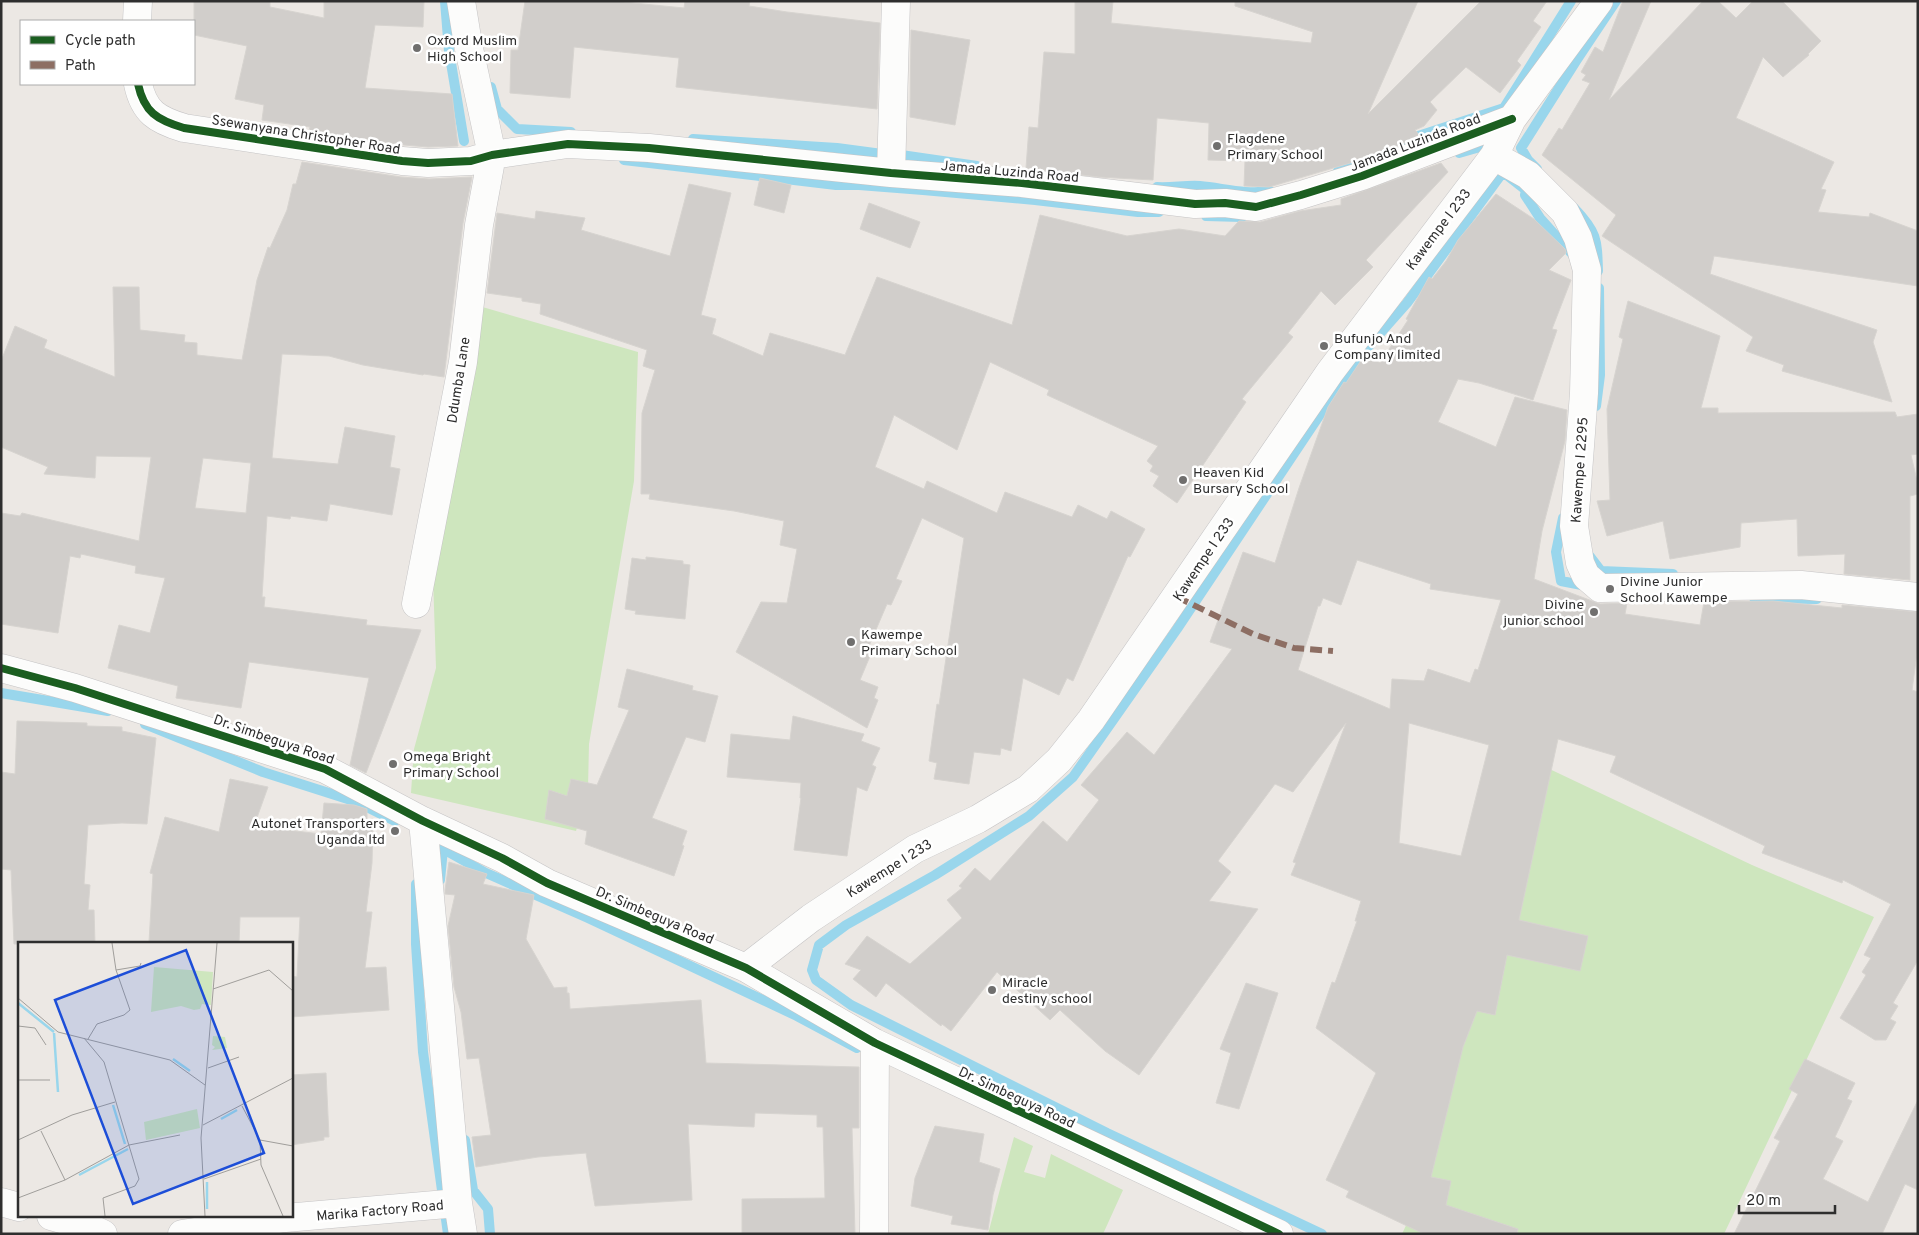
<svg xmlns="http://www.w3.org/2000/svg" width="1919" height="1235" font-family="Overpass,sans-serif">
<rect width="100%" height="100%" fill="#ece8e4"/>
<!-- green -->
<path fill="#cee6be" d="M479 306 638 352 634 481 589 744 588 788 576 831 411 793 414 749 436 668 433 577Z
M1520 755 1752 865 1874 917 1724 1234H1402L1421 1193 1392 1114 1473 1022Z
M1014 1137 1033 1146 1024 1172 1045 1178 1051 1154 1123 1190 1103 1234H988Z"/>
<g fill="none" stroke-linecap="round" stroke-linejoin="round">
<!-- stream -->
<path stroke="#99d6ec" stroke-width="10" d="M445 1 449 51 464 141
M491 87 497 109 517 129 571 132
M693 139 837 148 882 154
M1406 140 1504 108 1571 1
M1459 153 1480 147
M901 155 977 166
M624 160 836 185H859L923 190 1035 200 1138 212H1159
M1537 169 1528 160 1521 148 1576 61 1616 1
M1338 171 1386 149
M1157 187C1171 188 1186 185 1200 186 1223 188 1246 195 1270 191
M1574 208C1597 232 1597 239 1598 271
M1206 216 1242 217
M1596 406 1600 375 1599 288
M1563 518 1556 552 1561 581 1587 586
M1588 554 1601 571 1673 574
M1754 598 1817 599
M1 693 108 711
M145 724 263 772 357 802 395 821
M440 880 443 849 486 873 588 918 797 1016 857 1048
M416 884V944L423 1052 448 1234
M465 1140 473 1190 488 1209 490 1234
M1322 1234 1107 1133 851 1005 816 980 812 970 819 945 846 925 935 875 1029 816 1073 777 1177 629 1343 380 1360 356 1407 303 1503 172 1526 190 1525 195 1540 218 1573 255 1574 258"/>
</g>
<!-- building -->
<path fill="#d1cecb" stroke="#d7d4d0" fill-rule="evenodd" d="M194 1H270V7L324 18V1H424L423 27 375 25 365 88 452 94 458 146 428 147 404 145 309 131 310 127 262 120 264 105 235 99 247 46 194 35Z
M525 1H613L684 8 685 1H750L749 6 787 12 880 23 877 109 676 87 679 58 574 47 570 98 510 93 511 50H518Z
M1113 1 1111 23 1311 43 1313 32 1235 6V1H1418L1368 114 1481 1H1547L1533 21 1541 27 1517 61 1521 65 1500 93 1466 67 1430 102 1437 110 1424 126 1415 130 1421 137 1357 161 1269 187 1244 186 1245 161 1208 160 1209 123 1157 118 1153 180 1099 177 1026 168 1029 127 1038 128 1044 52 1075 54V2Z
M1623 1H1651L1609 100 1703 1H1718L1736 18 1753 1H1782L1821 41 1808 54 1809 55 1783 77 1763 57 1736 118 1834 162 1821 189 1826 190 1818 212 1869 217 1870 213 1918 231V286L1714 256 1710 274 1877 330 1873 342 1892 402 1782 371 1784 365 1746 351 1753 337 1602 236 1616 215 1542 155 1559 128 1562 130 1590 83 1582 80 1586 75 1581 72 1595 47 1603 52Z
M911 30 970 40 955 125 910 117Z
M302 162 401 177 429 179 472 177 463 223 444 377 424 374 423 375 363 365 329 356 282 354 272 458 338 464 345 427 395 436 390 467 400 469 392 515 330 504 327 521 291 516 290 519 267 516 262 597H265L264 607 367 620 366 625 421 630 366 773 350 765 369 678 249 662 241 708 176 698 178 686 108 668 119 625 150 633 165 578 135 573 136 566 81 554 80 558 70 556 58 633 1 624V513L20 516 22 513 139 541 151 457 96 456 95 478 44 474 48 467 1 447V361L15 326 47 340 44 348 115 377 113 287H139L140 330 185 335 184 342 197 343V355L242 360 257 280 268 247 270 248 287 210 293 184H296ZM203 458 251 463 246 513 195 508Z
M1441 163 1448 172 1366 260 1373 267 1335 305 1321 291 1288 333 1293 337 1242 399 1246 402 1177 503 1153 486 1159 476 1150 471 1153 466 1147 461 1158 446 1047 395 1049 390 990 362 957 450 894 415 875 467 924 489 927 481 997 513 1005 492 1072 517 1078 505 1107 519 1111 511 1145 529 1130 557 1128 556 1073 681 1067 678 1059 695 1023 678 1011 751 1001 748 1000 755 974 752 969 784 934 779 937 763 929 761 937 704 939 705 964 538 922 518 896 579 902 581 891 605 887 604 869 646 873 649 860 680 878 687 874 698 878 700 867 728 736 652 761 602 787 603 797 549 780 545 784 521 734 511 649 499 650 494H641L642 413 655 370 643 366 647 350 540 314 541 304 522 301V298L487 293 497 213 535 219 536 211 585 218 581 230 670 256 689 184 731 193 701 315 716 319 712 334 763 356 770 333 845 355 877 277 1012 325 1040 215 1127 236 1179 229 1225 236 1239 221 1260 222 1300 211 1341 205V199Z
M760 178 791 185 784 213 754 205Z
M1496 194 1534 219 1565 249 1566 253 1549 270 1571 280 1552 329 1557 330 1533 400 1479 383 1458 379 1438 422 1496 447 1515 397 1567 410 1565 441 1542 531 1534 579 1600 604 1627 603 1625 614 1700 625 1704 602 1773 601 1842 608V605L1918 612V646L1912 690 1918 692V960L1893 1003 1898 1006 1890 1019 1896 1022 1886 1040H1875L1840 1018 1866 975 1862 972 1871 958 1864 955 1891 904 1843 880 1842 883 1762 853 1765 846 1610 772 1616 756 1558 739 1519 920 1588 936 1580 971 1507 955 1495 1015 1477 1011 1463 1047 1431 1177 1451 1181 1446 1205 1518 1229 1517 1234H1424L1346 1197 1349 1191 1326 1180 1376 1073 1316 1028 1332 982 1335 983 1357 921H1355L1361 901 1291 875 1296 863 1293 862 1346 723 1293 792 1275 784 1218 861 1231 872 1209 901 1258 909 1139 1075 1105 1051 1060 1010 1050 1020 997 972 951 1031 942 1024 941 1026 886 983 876 997 853 979 861 970 845 964 867 936 910 964 962 918 947 900 962 888 959 886 975 868 990 881 1043 821 1067 842 1099 800 1081 785 1127 732 1154 755 1232 649 1210 642 1243 552 1275 563 1299 488 1328 407 1344 382 1346 383 1366 353 1380 363 1408 320 1406 319 1429 277 1432 279 1446 261 1458 240ZM1357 560 1431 584 1430 589 1501 600 1478 670 1475 669 1470 683 1428 669 1424 681 1392 679 1390 709 1298 670 1318 606H1320L1323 598 1341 605ZM1409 723 1489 745 1461 856 1399 843Z
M869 203 920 222 910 248 860 229Z
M1628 301 1720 336 1701 408H1718V413L1895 412 1897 417 1918 414V454L1911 455 1918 485V494L1910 496V580L1844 574 1845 554 1798 556 1797 519 1741 523 1740 547 1670 559 1663 521 1607 536 1597 501 1610 500 1607 409 1623 339 1619 337Z
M646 557 683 561V564L690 565 685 619 635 614 636 611 625 609 632 558 646 560Z
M627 669 693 686 692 690 718 696 705 742 686 737 652 818 687 831 682 845 684 846 674 876 585 844 587 831 545 819 549 790 567 796 571 779 597 785 629 710 618 707Z
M793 716 864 734 861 741 880 748 872 765 876 767 867 791 857 787 847 856 794 850 801 798H800L801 783 727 777 731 734 790 740Z
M17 721 87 723V726L122 727V731L156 738 147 824 122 823 88 825 84 884 90 885 88 910H94L95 944H14L11 870 1 869V772L15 774Z
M230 779 268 787 254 826 321 834 324 803 354 805 367 809V823H373L372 863 366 912H372L365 968 386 967 389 1010 291 1017V976L297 977 300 917H240L239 944H166V941L149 942 153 874 150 873 165 817 219 832Z
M449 862 487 874 483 884 534 895 526 939 554 988 567 987V993H569L570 1009 701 1000 706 1063 859 1067V1128H852L855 1234H742V1199L825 1198 823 1127H817V1115L755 1113 754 1127 688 1124 692 1200 595 1206 586 1153 538 1157 476 1167 472 1137 491 1135 479 1058 467 1059 461 1012 454 987 448 926 455 895 445 894V890Z
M1246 983 1278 993 1239 1109 1216 1103 1231 1053 1220 1049Z
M1805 1059 1855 1083 1847 1099 1852 1101 1835 1137 1843 1141 1823 1179 1868 1202 1918 1100V1190L1905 1184 1882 1234H1734L1780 1141 1774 1138 1798 1094 1789 1089Z
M326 1073 329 1137H324V1140L291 1145V1075Z
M935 1126 984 1134 979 1162 1000 1169 993 1195 988 1230 951 1224 953 1216 911 1206 915 1178Z"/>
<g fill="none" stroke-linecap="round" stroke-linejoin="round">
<!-- street casing -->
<g stroke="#c5c4c5" stroke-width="29">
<path id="street" d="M137 21 138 1
M138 84C144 112 157 120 184 128L402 161 428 163 471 161 492 155 568 144 649 148 891 173 1022 183 1195 204 1225 203 1256 207 1301 195 1362 176 1512 119
M1494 156 1528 175 1565 212 1578 238 1587 270 1584 393 1574 526 1580 563 1586 576 1600 588 1801 585 1918 597
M891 173 896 1
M416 604 463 362 479 225 492 155 468 44 461 1
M1 668 75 688 325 769 423 821 502 858 547 883 746 968 875 1043 1279 1234
M423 821 458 1203 463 1234
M746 968 811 918 915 849 978 819 1028 789 1059 760 1091 720 1330 372 1494 156 1512 119 1599 1
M1 1202 19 1207
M51 1216 86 1226 103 1234
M182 1234 285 1218 458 1203
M874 1234 875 1043"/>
</g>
<!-- street -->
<use href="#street" stroke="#fcfcfb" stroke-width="28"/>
<!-- quiet -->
<path stroke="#8d6e63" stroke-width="6" stroke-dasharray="12 6" stroke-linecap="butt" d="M1177 597 1253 634 1294 648 1333 651"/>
<!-- cycleway casing -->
<g stroke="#fff" stroke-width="11">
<path id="cycleway" d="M138 84C144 112 157 120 184 128L402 161 428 163 471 161 492 155 568 144 649 148 891 173 1022 183 1195 204 1225 203 1256 207 1301 195 1362 176 1512 119
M1 668 75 688 325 769 423 821 502 858 547 883 746 968 875 1043 1279 1234"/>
</g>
<!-- cycleway -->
<use href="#cycleway" stroke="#1b5e20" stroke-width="8"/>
</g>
<!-- markers -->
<g fill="#706f6e" stroke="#fff" stroke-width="2">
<circle cx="417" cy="48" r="5"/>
<circle cx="1217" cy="146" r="5"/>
<circle cx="1324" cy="346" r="5"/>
<circle cx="1183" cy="480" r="5"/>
<circle cx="1610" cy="589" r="5"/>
<circle cx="1594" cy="612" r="5"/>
<circle cx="851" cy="642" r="5"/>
<circle cx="393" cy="764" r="5"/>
<circle cx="395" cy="831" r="5"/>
<circle cx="992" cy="990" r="5"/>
</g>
<g text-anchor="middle" stroke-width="5" stroke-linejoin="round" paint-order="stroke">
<!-- poi labels -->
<g font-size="14" fill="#2e2e2e" stroke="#fff" text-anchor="start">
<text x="427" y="45">Oxford Muslim<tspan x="427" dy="16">High School</tspan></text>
<text x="1227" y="143">Flagdene<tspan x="1227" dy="16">Primary School</tspan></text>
<text x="1334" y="343">Bufunjo And<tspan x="1334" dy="16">Company limited</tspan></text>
<text x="1193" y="477">Heaven Kid<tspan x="1193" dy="16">Bursary School</tspan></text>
<text x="1620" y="586">Divine Junior<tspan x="1620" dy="16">School Kawempe</tspan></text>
<text x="1584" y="609" text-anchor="end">Divine<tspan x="1584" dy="16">junior school</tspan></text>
<text x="861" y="639">Kawempe<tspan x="861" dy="16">Primary School</tspan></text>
<text x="403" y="761">Omega Bright<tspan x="403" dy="16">Primary School</tspan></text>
<text x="385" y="828" text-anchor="end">Autonet Transporters<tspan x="385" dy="16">Uganda ltd</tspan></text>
<text x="1002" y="987">Miracle<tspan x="1002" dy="16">destiny school</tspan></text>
</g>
<!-- street labels -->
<g font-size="14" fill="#2e2e2e" stroke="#fff">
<text transform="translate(306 134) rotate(9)" y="5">Ssewanyana Christopher Road</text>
<text transform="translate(1415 142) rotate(-21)" y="5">Jamada Luzinda Road</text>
<text transform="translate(1010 171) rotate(5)" y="5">Jamada Luzinda Road</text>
<text transform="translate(1438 229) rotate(-53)" y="5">Kawempe I 233</text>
<text transform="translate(458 380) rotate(-81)" y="5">Ddumba Lane</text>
<text transform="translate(1579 470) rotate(-86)" y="5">Kawempe I 2295</text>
<text transform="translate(1203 559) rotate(-56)" y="5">Kawempe I 233</text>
<text transform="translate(274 739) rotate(19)" y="5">Dr. Simbeguya Road</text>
<text transform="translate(889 868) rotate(-32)" y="5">Kawempe I 233</text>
<text transform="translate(655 915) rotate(23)" y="5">Dr. Simbeguya Road</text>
<text transform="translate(1017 1097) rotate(25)" y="5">Dr. Simbeguya Road</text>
<text transform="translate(380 1210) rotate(-5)" y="5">Marika Factory Road</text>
</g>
</g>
<!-- overview -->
<g transform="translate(18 942)">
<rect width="275" height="275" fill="#ece8e4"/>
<path d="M136 25 195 30 193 63 184 62 182 67 176 68 163 64 133 70ZM195 94 207 95 209 106 194 108 197 105 194 103ZM179 167 182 186 128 198 126 180Z" fill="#cee6be"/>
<path fill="none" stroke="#99d6ec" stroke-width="2.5" d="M0 61 36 90M36 91 40 150M155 117 172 129M95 163 107 202M203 177 219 168M61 233 110 207M189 240V267"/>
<path fill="none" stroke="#a09e9b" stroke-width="1" d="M98 28 122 24 123 21M195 47 251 28 275 49M0 56 40 90 152 118 187 143M0 84 17 86 28 103M66 96 86 120 121 237 117 244 85 256 87 274M70 97 79 82 106 73 112 68 98 28 94 1M190 126 221 115M0 138H32M224 164 242 198 243 223 265 274M185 183 275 136M23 189 47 238M0 198 54 173 97 160M242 198 275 204M186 237 243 217M0 256 47 238 111 203 162 193M187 274 183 196 199 1"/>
<path fill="#1d4ed8" fill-opacity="0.15" stroke="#1d4ed8" stroke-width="2.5" d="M168 8 246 211 115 262 37 58Z"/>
<rect width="275" height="275" fill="none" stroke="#2e2e2e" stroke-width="2.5"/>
</g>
<!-- border -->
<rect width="1919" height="1235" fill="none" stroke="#2e2e2e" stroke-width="5"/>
<!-- legend -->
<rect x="20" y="20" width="175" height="65" fill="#ffffff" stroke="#ababab"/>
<rect x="30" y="36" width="25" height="8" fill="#1b5e20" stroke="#ababab"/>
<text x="65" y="45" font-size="15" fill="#2e2e2e">Cycle path</text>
<rect x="30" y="61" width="25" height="8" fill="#8d6e63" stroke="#ababab"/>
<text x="65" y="70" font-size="15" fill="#2e2e2e">Path</text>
<!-- scale -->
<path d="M1739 1205v8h96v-8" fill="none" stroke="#2e2e2e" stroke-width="2.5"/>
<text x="1746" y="1205" font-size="15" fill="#2e2e2e" stroke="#ffffff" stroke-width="4" paint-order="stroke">20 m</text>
</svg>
